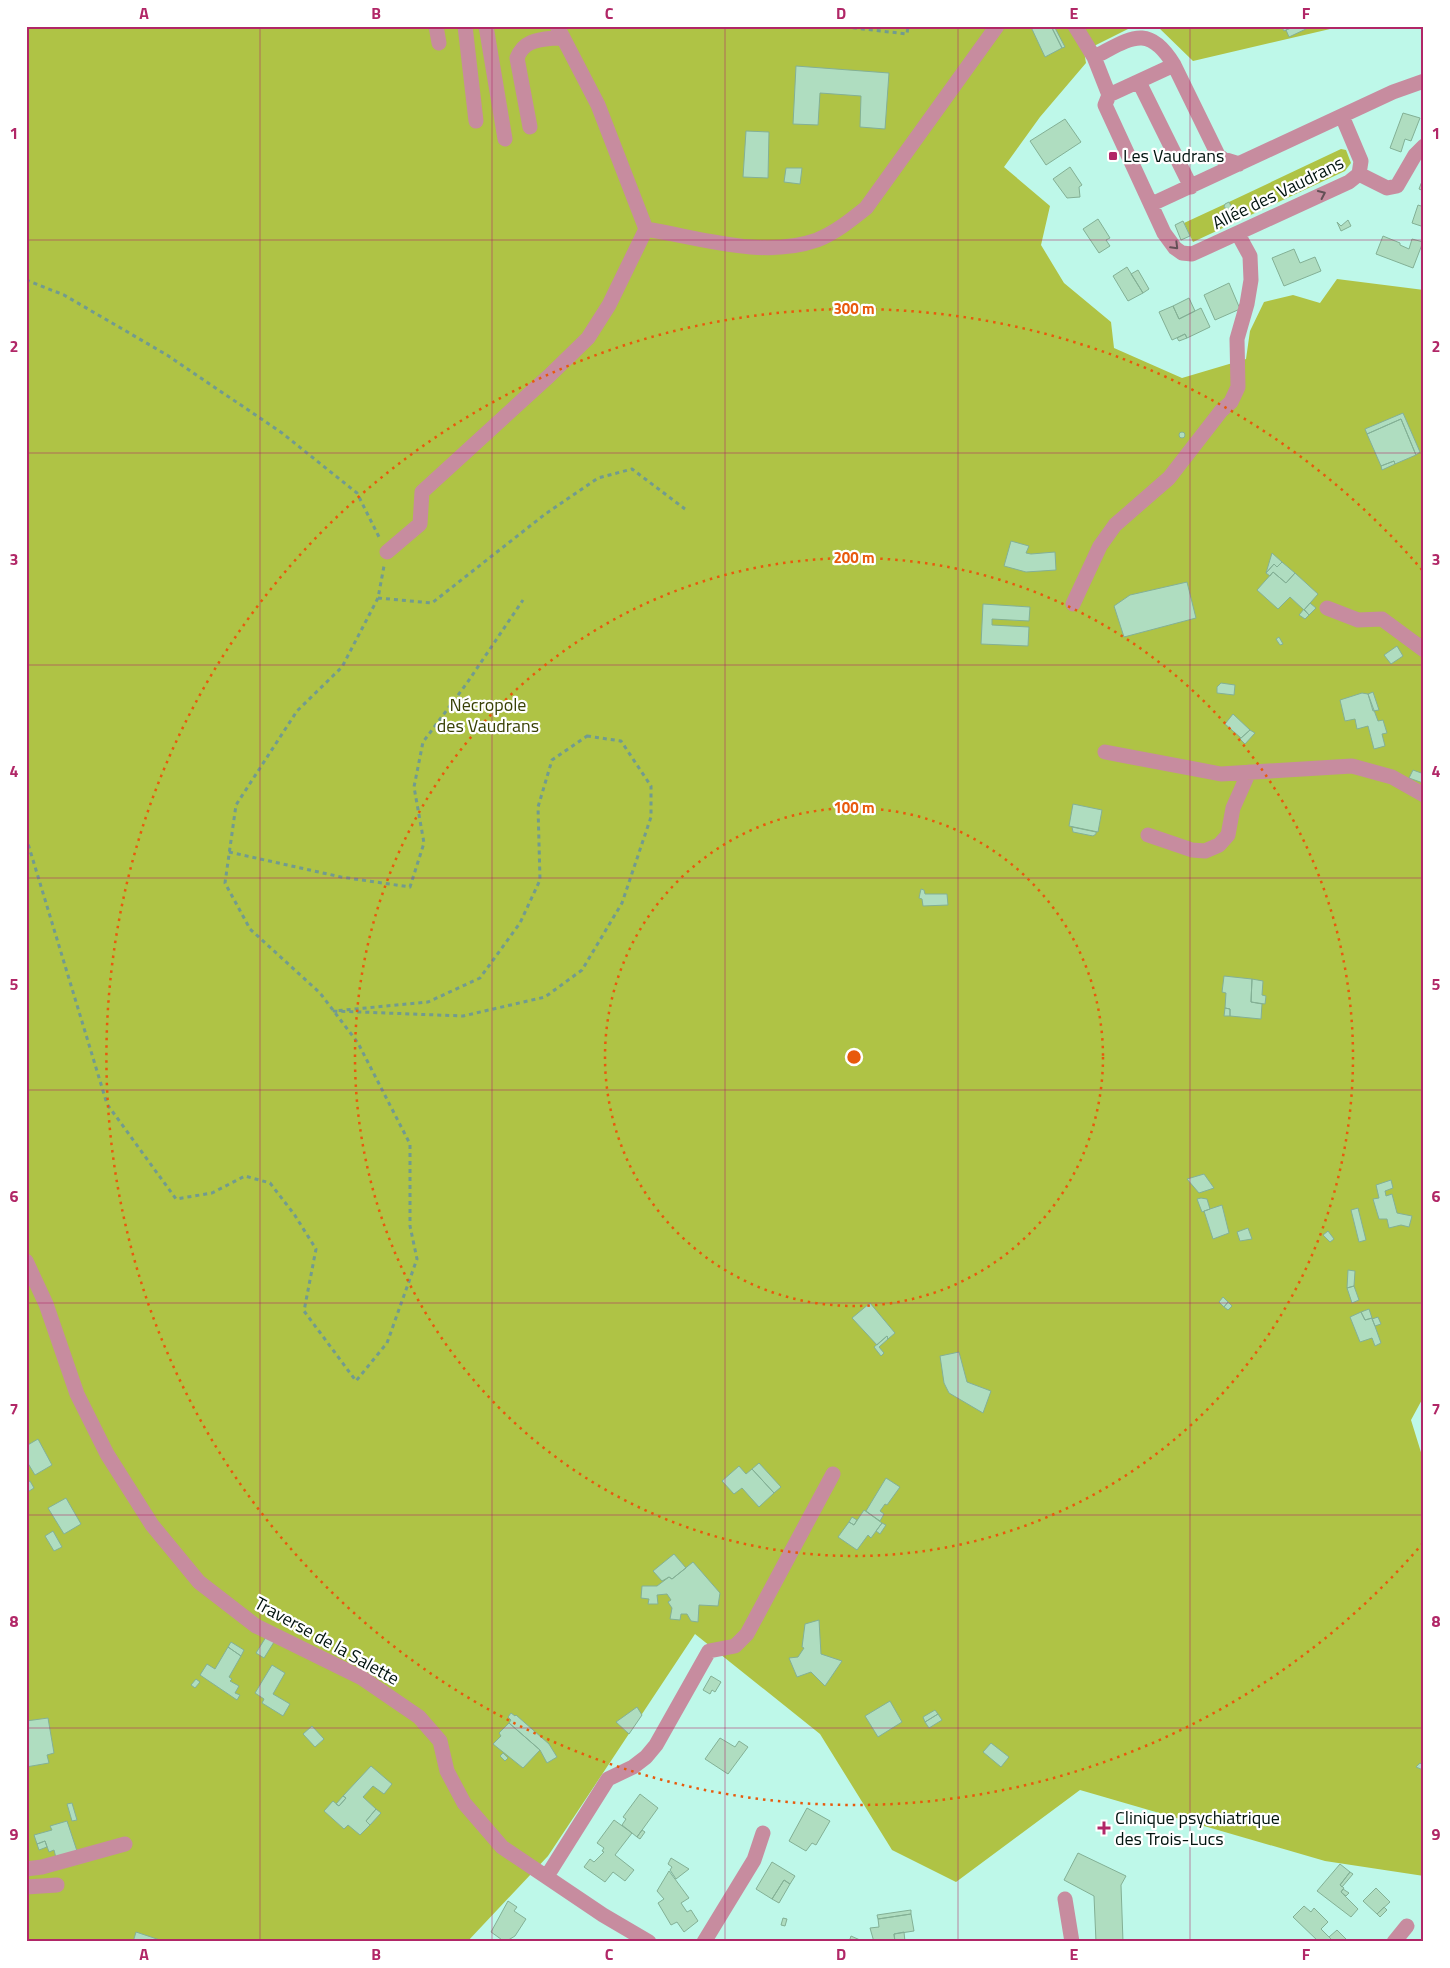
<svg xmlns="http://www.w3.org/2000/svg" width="1450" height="1968" font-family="'Titillium Web',sans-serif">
<rect width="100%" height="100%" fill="#bef8e9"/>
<!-- green -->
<path fill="#afc345" d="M26 26H1129L1130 28 1084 51 1086 63 1040 117 1004 167 1050 206 1041 245 1064 283 1111 322 1114 348 1182 378 1246 359 1250 331 1264 302 1293 295 1320 303 1337 279 1424 290V1396L1411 1420 1424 1462V1876L1325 1861 1080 1790 956 1882 892 1850 820 1734 695 1634 548 1856 467 1942H26Z
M1157 26H1343L1193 61Z
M1341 149 1346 150 1351 163 1345 171 1193 242 1184 223 1225 204 1224 207 1228 210 1232 208 1229 202Z"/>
<!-- building -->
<path fill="#afddc0" stroke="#83b095" d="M1033 26H1051L1062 48 1045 57 1031 27Z
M1051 26H1054L1065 47 1062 48Z
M1281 26H1290L1291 28 1284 31Z
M1294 26H1304L1306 29 1289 37 1286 30Z
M796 66 889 73 885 129 860 127 861 96 820 93 818 125 793 124Z
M1403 113 1420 118 1411 141 1405 139 1401 152 1390 148Z
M1065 119 1081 142 1046 165 1030 141Z
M746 131 769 132 768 178 743 177Z
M1070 167 1082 185 1079 187 1080 197 1067 198 1053 179Z
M786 168H802L800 184 784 182Z
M1424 176V191L1419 189Z
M1229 202 1232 208 1228 210 1224 207 1225 204Z
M1418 205 1424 207V227L1412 223Z
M1098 219 1110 238 1106 240 1110 246 1099 253 1083 229Z
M1348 220 1351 226 1341 231 1337 222 1341 226Z
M1183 221 1190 236 1181 240 1175 225Z
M1383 236 1400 243V245L1409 249 1412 239 1423 242 1413 268 1376 254Z
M1294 249 1300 263 1315 257 1321 271 1284 286 1272 258Z
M1127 267 1143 293 1128 301 1113 276Z
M1138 270 1149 289 1143 293 1131 274Z
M1229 283 1240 309 1215 320 1204 295Z
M1189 298 1195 311 1179 319 1173 306Z
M1173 306 1179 319 1201 308 1210 327 1187 338 1185 334 1172 340 1159 312Z
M1185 334 1187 338 1179 341 1177 338Z
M1403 413 1420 452 1416 455 1401 419 1367 434 1365 429Z
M1401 419 1416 455 1395 464 1394 461 1381 466 1367 434Z
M1179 435a3 3 0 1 1 6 0a3 3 0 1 1-6 0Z
M1394 461 1395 464 1382 470 1381 466Z
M1011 541 1029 546 1026 553 1031 554 1055 552 1056 570 1026 572 1004 566Z
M1272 553 1282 562 1277 567 1274 564 1266 573Z
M1282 562 1295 573 1286 583 1273 572 1270 576 1266 573 1274 564 1277 567Z
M1273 572 1286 583 1295 573 1318 594 1304 610 1290 597 1278 609 1257 590Z
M1187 582 1196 618 1124 637 1114 606 1130 595Z
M1310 603 1316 608 1309 615 1304 610Z
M983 604 1030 607 1029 621 992 619V625L1029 627 1028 646 981 644Z
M1304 609 1309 615 1305 619 1299 615Z
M1279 637 1283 644 1280 645 1276 639Z
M1397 646 1403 656 1391 664 1384 655Z
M1221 683 1235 685 1234 695 1217 693V687Z
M1373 692 1379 710 1373 711 1368 694Z
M1362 693 1368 694 1378 721 1383 720 1387 733 1382 734 1385 746 1374 749 1368 726 1357 729 1355 719 1345 721 1340 700Z
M1233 714 1250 730 1241 738 1225 724Z
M1250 730 1255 733 1245 744 1240 739Z
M1413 770 1424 774 1423 783 1409 778Z
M1073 804 1102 810 1098 832 1069 826Z
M1072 827 1096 832V834L1093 836 1073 832Z
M921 889 924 890 925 894H947L948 905 923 906 922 899 919 898Z
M1224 976 1252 979 1251 1002 1262 1004 1261 1019 1230 1016V1009L1225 1008 1226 993 1222 992Z
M1252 979 1263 981 1262 995 1266 996 1265 1004 1251 1002Z
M1225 1008 1230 1009V1016H1224Z
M1204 1174 1214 1188 1199 1193 1187 1179Z
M1391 1180 1393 1188 1385 1191 1386 1196 1392 1194 1397 1213 1412 1216 1409 1227 1401 1225 1389 1228 1387 1219H1379L1373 1199 1379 1198 1376 1185Z
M1201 1198 1207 1199 1210 1209 1202 1212 1197 1199Z
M1222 1205 1229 1233 1213 1239 1204 1211Z
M1358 1208 1366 1240 1359 1242 1351 1210Z
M1248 1228 1252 1239 1240 1241 1237 1232Z
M1328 1231 1334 1239 1330 1242 1323 1235Z
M1348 1270 1355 1271 1354 1286 1347 1288Z
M1354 1286 1359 1300 1352 1303 1347 1288Z
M1223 1297 1228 1302 1224 1307 1219 1302Z
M1228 1302 1232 1306 1228 1310 1224 1307Z
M870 1303 895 1333 888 1339 887 1336 877 1345 852 1318Z
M1369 1309 1372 1318 1365 1320 1361 1312Z
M1361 1312 1365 1320 1372 1318 1381 1343 1375 1346 1372 1338 1360 1342 1350 1317Z
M1378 1317 1381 1324 1375 1326 1372 1319Z
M887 1336 888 1339 879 1347 884 1353 881 1356 874 1347Z
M959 1352 967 1382 991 1391 983 1413 949 1393 944 1383 940 1356Z
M38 1439 52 1465 35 1475 26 1460V1446Z
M759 1463 781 1487 774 1493 752 1469Z
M739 1466 746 1474 752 1469 774 1493 759 1507 742 1488 734 1494 722 1481Z
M886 1478 900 1487 887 1505 885 1504 880 1511 884 1514 880 1521 866 1511Z
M30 1481 34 1488 26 1493V1483Z
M66 1498 81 1524 64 1534 48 1508Z
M864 1510 882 1523 871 1538 868 1535 857 1550 838 1537 849 1522 854 1525Z
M852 1517 857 1520 854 1525 849 1522Z
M882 1523 886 1525 880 1534 876 1531Z
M53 1531 62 1547 54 1551 45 1536Z
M674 1554 686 1568 672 1579 669 1577 662 1581 653 1571Z
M693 1562 720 1593 718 1606 699 1605 698 1622 691 1621 687 1614H681L680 1620 670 1619 672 1608 668 1602 671 1600 667 1594 657 1595 658 1604H648L649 1599 641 1598 642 1586H657L669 1577 672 1579Z
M819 1620 821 1654 842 1661 825 1686 811 1672 797 1677 789 1658 798 1657 804 1648 802 1647 805 1624Z
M266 1637 274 1642 264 1658 256 1653Z
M231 1642 244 1650 241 1656 228 1647Z
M228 1647 241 1656 229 1677 232 1679 230 1681 239 1686 235 1693 240 1695 237 1700 200 1675 207 1664 215 1669Z
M272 1665 285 1673 273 1694 290 1704 283 1716 262 1703 264 1699 255 1693Z
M711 1676 721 1682 715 1692 712 1690 710 1694 703 1690Z
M196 1679 200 1682 195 1688 191 1685Z
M890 1701 902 1722 878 1737 865 1716Z
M637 1707 642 1715 629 1734 616 1722Z
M935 1710 938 1714 925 1722 923 1717Z
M511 1713 515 1716 516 1715 549 1744 557 1757 547 1763 540 1750 509 1723 511 1720 508 1717Z
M938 1714 942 1720 929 1728 925 1722Z
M48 1718 54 1753 47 1755 49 1763 26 1767V1721Z
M509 1723 540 1750 523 1768 493 1744 501 1736 499 1733Z
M312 1726 324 1739 315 1747 303 1734Z
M720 1738 735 1747 739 1741 748 1747 728 1774 705 1759Z
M991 1743 1009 1757 1001 1767 983 1752Z
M503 1753 508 1758 505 1761 500 1756Z
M1420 1763 1423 1766V1770L1416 1767Z
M371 1766 392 1784 384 1794 373 1786 363 1797 376 1809 366 1821 370 1825 360 1835 348 1825 344 1829 324 1811 333 1801 339 1806 346 1798 343 1796Z
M640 1794 658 1808 637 1837 622 1825 626 1819 623 1817Z
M343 1796 346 1798 339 1806 336 1804Z
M72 1803 77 1820 72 1821 67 1804Z
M807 1808 830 1821 816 1845 812 1843 806 1851 789 1841Z
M376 1809 381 1813 370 1825 366 1821Z
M614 1820 632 1833 615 1855 634 1870 625 1881 613 1872 605 1882 584 1867 590 1859 594 1862 604 1852 602 1851 604 1848 597 1843Z
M67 1821 77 1851 56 1858 54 1850 49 1852 45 1841 37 1844 34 1835 52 1830 50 1826Z
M642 1830 645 1832 640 1839 637 1837Z
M45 1841 47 1847 39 1850 37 1844Z
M1078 1853 1126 1876 1121 1885 1123 1942H1096L1094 1896 1064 1880Z
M671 1858 689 1869 676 1879 670 1870 672 1867 668 1864Z
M772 1862 795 1876 790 1884 784 1880 772 1899 756 1889Z
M1340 1864 1350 1872 1340 1885 1344 1888 1341 1892 1358 1909 1351 1917 1317 1891Z
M669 1871 689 1898 681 1903 687 1912 691 1910 698 1921 684 1932 677 1922 671 1925 658 1903 664 1899 657 1891Z
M1350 1872 1353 1874 1342 1887 1340 1885Z
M784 1880 790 1884 779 1903 772 1899Z
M1376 1888 1390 1902 1377 1914 1363 1901Z
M1343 1889 1349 1893 1346 1896 1341 1892Z
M508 1901 517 1907 514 1911 526 1919 515 1936 505 1942 491 1932Z
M1304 1906 1311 1912 1314 1908 1328 1922 1321 1929 1334 1942H1319L1293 1917Z
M1384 1907 1387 1910 1380 1917 1377 1914Z
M911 1910V1914L878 1919 877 1915Z
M911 1914 914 1931 894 1934 895 1942H874L870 1928 879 1927 878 1919Z
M783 1918 787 1919 785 1926 781 1925Z
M1337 1930 1346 1939 1344 1942H1334L1329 1937Z
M136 1932 166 1942H133Z
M904 1932 905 1942H895L894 1934Z
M851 1936 860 1940 859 1942H849Z"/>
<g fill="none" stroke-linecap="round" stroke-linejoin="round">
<!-- path -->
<path stroke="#719b90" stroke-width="3" stroke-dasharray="4 4" stroke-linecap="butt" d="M837 26 907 34 908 26
M26 280 64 295 167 355 282 433 357 493 380 539
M378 598 432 603 544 515 598 478 632 469 685 509
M587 736 621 741 651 786V817L622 903 582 970 545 997 463 1016 334 1011 428 1002 480 978 520 923 540 880 538 807 552 760Z
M26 837 107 1104 176 1199 212 1193 245 1176 270 1183 294 1214 316 1249 304 1311 356 1381 387 1343 417 1259 410 1226V1144L358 1043 320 993 250 929 225 883 236 805 297 711 342 667 378 598 384 566
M229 852 341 877 410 887 424 843 414 787 423 742 467 683 523 600"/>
<!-- minor -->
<path stroke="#c78c9f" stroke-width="15" d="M436 26 439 43
M465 26 476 121
M486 26 505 139
M557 26 598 105 646 229
M1075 26 1094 57
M1139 82 1191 187
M1109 95 1174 65
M530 127 517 58C525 37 544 40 563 37
M1239 164 1223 159 1218 155 1174 65C1148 22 1130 39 1094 57L1109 95 1105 105 1164 233 1175 248 1182 253 1192 254 1349 182 1359 174 1361 161 1342 116
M1359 174 1387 188 1397 186 1415 155 1424 146
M1152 204 1393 92 1424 81
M387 552 420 524 422 492 549 376 588 338 609 305 646 229C701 238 763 259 817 240 835 233 851 220 866 208L997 26
M1073 604 1100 546 1115 525 1169 478 1221 411 1231 402 1238 387 1237 339 1247 304 1251 280 1250 256 1238 234
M1327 608 1358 620 1382 619 1424 650
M1105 752 1221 774 1352 766 1392 777 1424 795
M1148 835 1192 850 1205 851 1219 845 1228 835 1233 808 1249 772
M26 1261 46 1304 77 1394 107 1454 152 1525 199 1582 256 1626 362 1678 419 1717 440 1741 447 1771 464 1803 502 1847 603 1915 649 1942
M26 1869 42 1867 125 1844
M547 1876 608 1779 633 1767 646 1757 656 1745 709 1651 735 1646 747 1634 833 1474
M26 1887 57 1885
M1065 1899 1072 1942
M704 1942 754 1860 763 1833
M1394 1942 1407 1926"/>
</g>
<!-- one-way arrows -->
<defs><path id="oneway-chevron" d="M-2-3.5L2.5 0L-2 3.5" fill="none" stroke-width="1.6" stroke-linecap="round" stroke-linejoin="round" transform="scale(1.25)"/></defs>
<g stroke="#645056">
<use href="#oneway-chevron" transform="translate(1322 194) rotate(-25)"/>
<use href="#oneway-chevron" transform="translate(1175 246) rotate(45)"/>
</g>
<!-- grid -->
<path fill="none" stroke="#b12767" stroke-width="1" stroke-opacity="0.55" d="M260 26V1942M492 26V1942M725 26V1942M958 26V1942M1190 26V1942M26 240H1424M26 453H1424M26 665H1424M26 878H1424M26 1090H1424M26 1303H1424M26 1515H1424M26 1728H1424"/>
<!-- distance rings -->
<g fill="none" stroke="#e8590c" stroke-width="2.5" stroke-dasharray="2.5 5">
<circle cx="854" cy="1057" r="249"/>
<circle cx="854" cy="1057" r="499"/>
<path d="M1423 1543A748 748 0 1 1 1423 571"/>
</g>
<!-- markers -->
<g fill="#b12767" stroke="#fff" stroke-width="2">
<rect x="1108" y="151" width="10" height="10" rx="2.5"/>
<path d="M1101.5 1820.5h5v5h5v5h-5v5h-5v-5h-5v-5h5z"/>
</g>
<g text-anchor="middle" stroke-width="4.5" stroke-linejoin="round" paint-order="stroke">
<!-- poi labels -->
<g font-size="18" fill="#00130e" stroke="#fff" text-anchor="start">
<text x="1123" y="162">Les Vaudrans</text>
<text x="1115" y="1824">Clinique psychiatrique<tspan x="1115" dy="21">des Trois-Lucs</tspan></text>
</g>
<!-- street labels -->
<g font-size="18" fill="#00130e" stroke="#fff">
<text transform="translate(1278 193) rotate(-26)" y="6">Allée des Vaudrans</text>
<text transform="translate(327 1641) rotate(29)" y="6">Traverse de la Salette</text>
</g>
<!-- park labels -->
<g font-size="18" fill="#394105" stroke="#fff">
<text x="488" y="711">Nécropole<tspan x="488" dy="21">des Vaudrans</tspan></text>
</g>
</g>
<circle cx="854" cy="1057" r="8" fill="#e8590c" stroke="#fff" stroke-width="2.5"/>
<g font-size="15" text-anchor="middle" font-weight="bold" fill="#e8590c" stroke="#fff" stroke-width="4.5" stroke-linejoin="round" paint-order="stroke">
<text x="854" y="314">300 m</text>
<text x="854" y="563">200 m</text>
<text x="854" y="813">100 m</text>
</g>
<!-- border -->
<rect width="1450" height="1968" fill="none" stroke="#ffffff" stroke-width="55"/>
<rect x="28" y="28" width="1394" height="1912" fill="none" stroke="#b12767" stroke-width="2"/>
<g font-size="16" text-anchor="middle" font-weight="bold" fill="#b12767">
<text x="144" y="19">A</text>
<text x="376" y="19">B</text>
<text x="609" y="19">C</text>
<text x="841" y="19">D</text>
<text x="1074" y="19">E</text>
<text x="1306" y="19">F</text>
<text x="14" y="139">1</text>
<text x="1436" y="139">1</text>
<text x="14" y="352">2</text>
<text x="1436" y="352">2</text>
<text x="14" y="565">3</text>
<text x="1436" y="565">3</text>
<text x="14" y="777">4</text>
<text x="1436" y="777">4</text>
<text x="14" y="990">5</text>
<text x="1436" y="990">5</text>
<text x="14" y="1202">6</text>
<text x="1436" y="1202">6</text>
<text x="14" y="1415">7</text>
<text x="1436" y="1415">7</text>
<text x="14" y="1627">8</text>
<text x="1436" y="1627">8</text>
<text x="14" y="1840">9</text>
<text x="1436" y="1840">9</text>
<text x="144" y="1960">A</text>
<text x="376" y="1960">B</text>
<text x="609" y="1960">C</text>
<text x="841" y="1960">D</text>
<text x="1074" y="1960">E</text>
<text x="1306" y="1960">F</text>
</g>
</svg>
